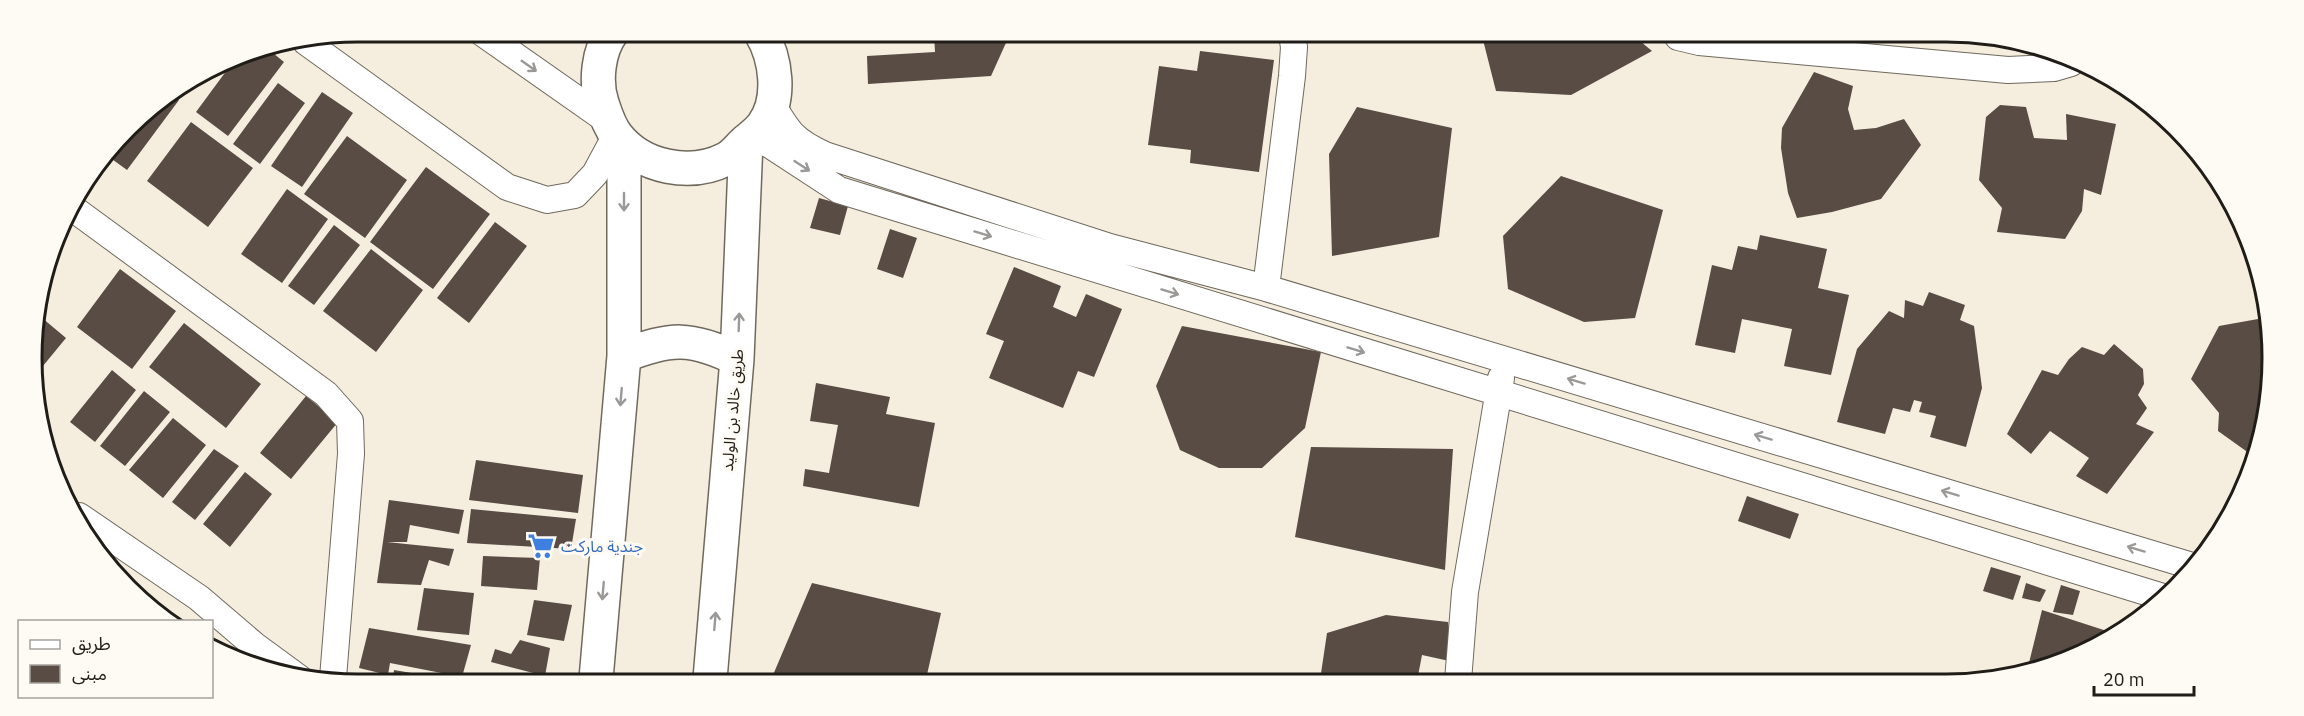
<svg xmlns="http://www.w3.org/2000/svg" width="2304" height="716" font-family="'IBM Plex Sans','Noto Sans Arabic',sans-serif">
<rect width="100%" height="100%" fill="#f5eedf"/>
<!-- building -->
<path fill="#584c44" d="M934 34H1010L991 76 868 84 867 56 935 52Z
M1482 36H1634L1652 51 1571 95 1496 91Z
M268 49 284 62 228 136 196 112 238 55Z
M1200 51 1274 60 1259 172 1190 163 1191 150 1148 145 1159 66 1197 71Z
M1814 72 1853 86 1848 109 1854 130 1876 128 1904 119 1921 145 1881 199 1832 212 1797 218 1788 193 1781 148 1782 128Z
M278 83 305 103 260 164 233 144Z
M322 92 353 113 302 187 271 166Z
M172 95 179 100 127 170 109 157 142 113Z
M2000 105 2026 107 2034 138 2067 140 2066 114 2116 124 2101 195 2084 189 2082 211 2065 239 1997 232 2002 208 1979 180 1986 117Z
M1357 107 1452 128 1439 237 1332 256 1329 154Z
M191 122 253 168 208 227 147 181Z
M347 136 407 180 365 238 304 194Z
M426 167 490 214 433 289 370 242Z
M1561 176 1663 210 1635 318 1584 322 1508 289 1503 236Z
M287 189 328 219 282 283 241 254Z
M819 198 848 206 840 235 810 228Z
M495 222 527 246 469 323 437 298Z
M334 225 360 245 314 305 288 286Z
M890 229 917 238 903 278 877 269Z
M1760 235 1827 249 1818 288 1849 295 1831 375 1784 366 1792 329 1742 319 1735 353 1695 345 1712 265 1732 270 1738 246 1757 250Z
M371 249 423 290 376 352 323 311Z
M1014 267 1061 286 1053 307 1076 317 1086 294 1122 309 1094 377 1078 371 1063 408 989 378 1004 341 986 334Z
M120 269 176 311 132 369 77 327Z
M1929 292 1965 305 1960 320 1974 326 1982 388 1966 447 1930 437 1936 416 1919 412 1922 402 1914 400 1910 412 1893 408 1885 434 1837 422 1857 349 1889 311 1904 318 1905 300 1923 306Z
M35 312 66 338 38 372 34 316Z
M2258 319 2266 327V422L2253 456 2218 431 2219 413 2191 379 2219 326Z
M184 323 261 384 226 428 149 367Z
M1182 326 1321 352 1305 428 1262 468H1219L1180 450 1156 386Z
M2114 344 2143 369 2144 384 2138 395 2147 408 2136 424 2154 432 2107 494 2076 476 2089 458 2050 431 2031 454 2007 434 2042 370 2058 375 2069 359 2082 347 2104 355Z
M112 370 136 390 95 442 70 422Z
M816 383 890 397 886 414 935 423 919 507 803 486 805 469 829 473 838 425 810 421Z
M144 391 170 412 125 466 100 446Z
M306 396 338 422 291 479 260 453Z
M173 418 206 445 163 498 129 470Z
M1311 447 1453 449 1445 570 1295 537Z
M214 449 239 466 195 520 172 502Z
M476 460 583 475 578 513 469 500Z
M245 472 272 494 230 547 203 524Z
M1747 496 1799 514 1790 539 1738 521Z
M389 500 464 510 459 534 410 525 407 542H387L454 549 449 566 429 560 421 585 377 583Z
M471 509 576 519 571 549 467 543Z
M483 556 540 558 537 590 481 586Z
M1991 567 2021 576 2013 600 1983 591Z
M812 583 941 613 926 679H773V675Z
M2026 583 2046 590 2040 602 2022 598Z
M2061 585 2080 591 2073 615 2053 612Z
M424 588 474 593 469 635 417 630Z
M534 600 572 605 564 641 527 635Z
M153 605 174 622H168L152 606Z
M2042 610 2113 633 2071 660 2027 671Z
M1386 615 1448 622 1454 662 1422 655 1417 681 1320 680 1327 633Z
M369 628 471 645 462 677 390 663 388 675 359 668Z
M520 640 550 648 545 676 491 662 495 649 511 654Z
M394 670 435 677V678H393Z"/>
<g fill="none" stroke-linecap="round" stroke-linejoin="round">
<!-- street casing -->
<g stroke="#6f695d" stroke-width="28">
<path id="street" d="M481 32 608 121
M1678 37 1699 42 2008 70 2054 68 2071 63
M306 42 507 187 547 200 575 195 595 174 616 135
M772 104C789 133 794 141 825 155L1110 247 1266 288 2192 566
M753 134 839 190 2166 598
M71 207 326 394 350 421 351 454 333 678
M1266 288 1292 76 1294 47 1292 35
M79 516 199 598 254 645 299 678
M1458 681 1465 592 1501 378"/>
</g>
<!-- secondary casing -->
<g stroke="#6f695d" stroke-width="36">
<path id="secondary" d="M612 32C598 51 595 82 602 103 606 115 609 126 617 136 642 168 691 177 726 159 734 155 740 146 746 141 752 136 759 131 763 125 782 99 776 58 761 33
M624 356C670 337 692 337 737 359
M596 679 624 356V144
M710 679 737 359 746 141"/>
</g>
<!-- street -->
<use href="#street" stroke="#fff" stroke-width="26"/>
<!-- secondary -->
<use href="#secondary" stroke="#fff" stroke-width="33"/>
</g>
<!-- one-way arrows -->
<defs><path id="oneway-shaft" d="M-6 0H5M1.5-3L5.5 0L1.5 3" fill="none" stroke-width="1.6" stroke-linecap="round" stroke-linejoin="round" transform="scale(1.5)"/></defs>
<g stroke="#9b9997">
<use href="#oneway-shaft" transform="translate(529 66) rotate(35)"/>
<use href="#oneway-shaft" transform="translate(802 166) rotate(33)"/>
<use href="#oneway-shaft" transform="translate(624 202) rotate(90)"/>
<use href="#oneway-shaft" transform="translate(983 234) rotate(17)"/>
<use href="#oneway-shaft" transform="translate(1170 292) rotate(17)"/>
<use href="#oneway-shaft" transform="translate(739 322) rotate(-88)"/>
<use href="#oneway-shaft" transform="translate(1356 350) rotate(17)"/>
<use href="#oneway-shaft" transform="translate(1576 381) rotate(-163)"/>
<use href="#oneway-shaft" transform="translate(621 397) rotate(95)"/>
<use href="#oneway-shaft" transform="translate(1763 437) rotate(-163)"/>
<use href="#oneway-shaft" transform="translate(1950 493) rotate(-163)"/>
<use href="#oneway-shaft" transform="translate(2136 549) rotate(-163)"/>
<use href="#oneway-shaft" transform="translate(603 591) rotate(95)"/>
<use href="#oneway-shaft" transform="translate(715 621) rotate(-85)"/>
</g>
<!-- icons -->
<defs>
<g id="supermarket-bare" transform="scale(2.07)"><path d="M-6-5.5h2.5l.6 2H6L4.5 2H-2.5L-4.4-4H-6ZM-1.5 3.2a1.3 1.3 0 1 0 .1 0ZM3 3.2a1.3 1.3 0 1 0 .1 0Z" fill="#3f7fe0" stroke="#fefbf5" stroke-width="2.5" paint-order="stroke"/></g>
</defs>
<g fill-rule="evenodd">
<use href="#supermarket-bare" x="541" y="546"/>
</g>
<g text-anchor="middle" stroke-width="6" stroke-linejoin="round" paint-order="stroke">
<!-- street labels -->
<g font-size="16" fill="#201d18" stroke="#fefbf5">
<text transform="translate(732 410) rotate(-85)" y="6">طريق خالد بن الوليد</text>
</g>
<!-- shop labels -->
<g font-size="16" fill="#366cbe" stroke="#fefbf5" text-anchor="start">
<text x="561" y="552">جندية ماركت</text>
</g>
</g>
<!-- crop -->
<path d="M0 0H2304V716H0ZM358 42H1946A316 316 0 0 1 2262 358V358A316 316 0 0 1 1946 674H358A316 316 0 0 1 42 358V358A316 316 0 0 1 358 42Z" fill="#fefbf5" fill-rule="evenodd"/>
<path fill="none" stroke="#201d18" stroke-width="3" d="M358 42H1946A316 316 0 0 1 2262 358V358A316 316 0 0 1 1946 674H358A316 316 0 0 1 42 358V358A316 316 0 0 1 358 42Z"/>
<!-- legend -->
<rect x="18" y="620" width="195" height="78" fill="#fefbf5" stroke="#a5a29d" stroke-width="1.5"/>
<rect x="30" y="640" width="30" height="9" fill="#ffffff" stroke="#a5a29d" stroke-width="1.5"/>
<text x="72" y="650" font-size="18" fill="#201d18">طريق</text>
<rect x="30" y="665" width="30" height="18" fill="#584c44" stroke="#a5a29d" stroke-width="1.5"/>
<text x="72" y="680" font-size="18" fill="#201d18">مبنى</text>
<!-- scale -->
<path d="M2094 686v9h100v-9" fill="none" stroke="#201d18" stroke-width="3"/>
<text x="2103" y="686" font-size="18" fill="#201d18" stroke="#fefbf5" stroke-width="4.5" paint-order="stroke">20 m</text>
</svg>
